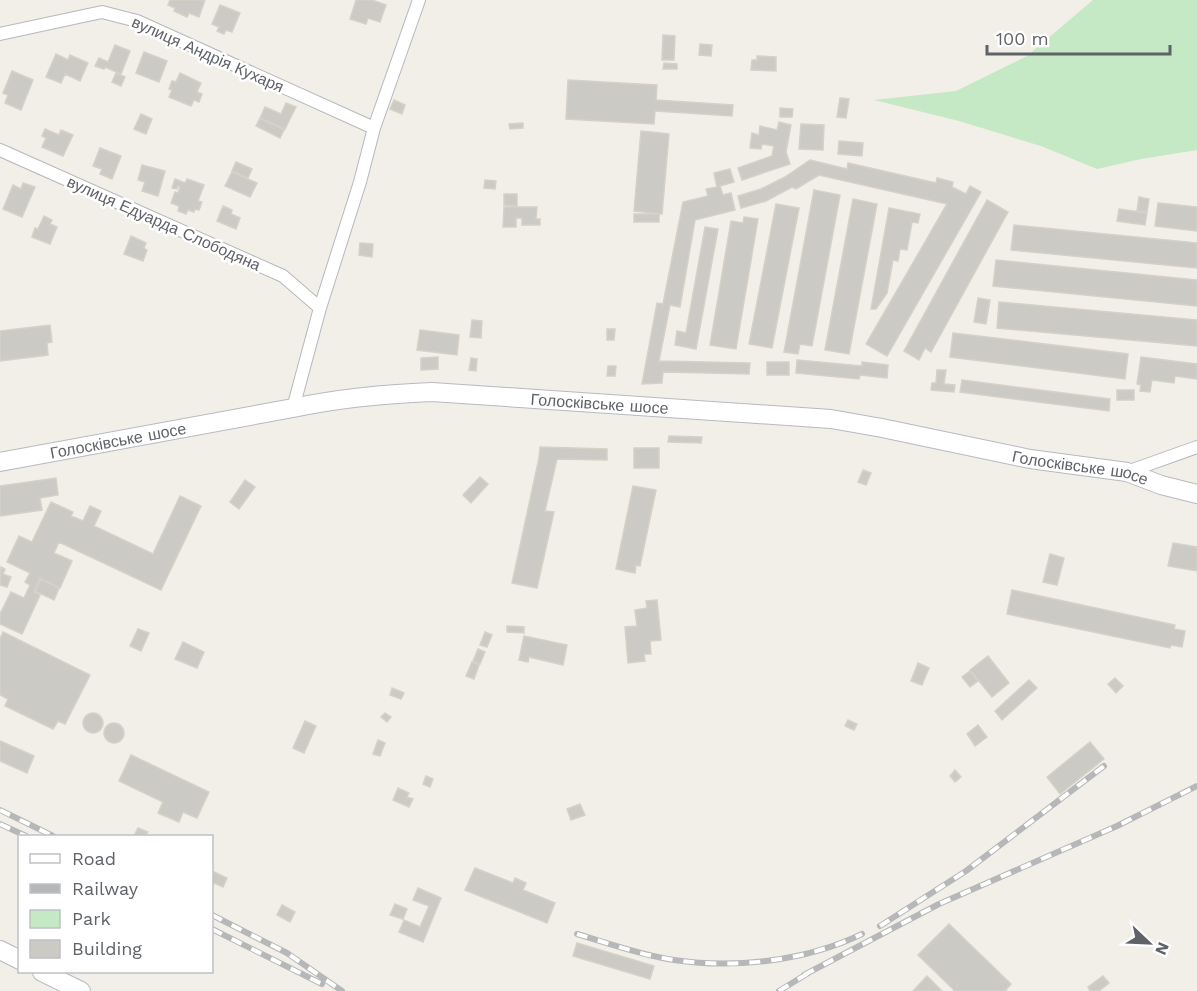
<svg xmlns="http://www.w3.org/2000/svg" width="1197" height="991" font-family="'Work Sans',sans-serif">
<rect width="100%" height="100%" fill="#f1efe8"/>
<!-- green -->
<path fill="#c5e8c5" d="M1093 0H1197V150L1141 159 1097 169 1041 146 959 121 874 100 956 91 1027 56Z"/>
<!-- building -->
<path fill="#cccac5" stroke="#d6d1c6" stroke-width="1.5" d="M170 0H205L199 17 189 13 187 17 174 11 175 8 168 5Z
M356 0H372L386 5 380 22 368 18 366 24 350 19Z
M220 5 240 13 232 32 226 30 224 34 217 31 219 27 212 24Z
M663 35 675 36 674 60H662Z
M700 44 712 45 711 56 699 55Z
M115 45 130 51 121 74 105 67 104 69 95 66 99 58 108 62Z
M144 52 167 61 159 82 136 73Z
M56 54 68 60 70 55 88 63 80 81 65 74 61 83 46 77Z
M757 56 776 57V71L751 70 752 60H757Z
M664 63 677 64V69H663Z
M12 71 33 80 21 110 5 103 8 95 3 93Z
M116 73 125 77 121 86 112 82Z
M180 73 201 83 197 92 202 94 199 102 194 100 191 106 169 97 172 90 169 89 172 81 176 82Z
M568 80 657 85 656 100 733 105 732 116 655 111 654 124 566 119Z
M840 98 849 99 846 118 837 117Z
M394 100 405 105 402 114 390 109Z
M286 103 296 107 285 129 260 118 265 107 281 114Z
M780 108 793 109 792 117H780Z
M141 114 152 119 146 134 134 129Z
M260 118 284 130 280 138 256 126Z
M779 122 791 125 786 152 790 164 742 180 738 168 772 156 774 146 762 144 761 149 750 148 752 133 759 135 760 126 777 130Z
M523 123V128L510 129 509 124Z
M801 124 824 125 823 150 799 149Z
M45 129 59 135 61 130 73 135 63 156 42 147 46 138 42 136Z
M641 131 669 134 662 214 634 211Z
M839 141 863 143 862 156 838 154Z
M100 148 121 156 112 179 100 174 102 169 93 166Z
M810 160 847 169 848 163 936 183 937 178 953 182 952 187 966 194 970 186 981 192 887 356 866 344 947 204 819 175 796 189 792 187 766 201 741 208 738 196 761 189 785 177Z
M236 162 252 169 248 178 232 171Z
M142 165 165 171 158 196 142 191 145 182 138 180Z
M730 169 734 182 720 186 723 195 731 193 735 210 695 220 680 307 670 305 659 361 750 363 749 374 663 372 662 383 642 384 657 303 663 304 683 202 708 196 706 189 717 187 714 173Z
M232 172 257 183 250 197 225 186Z
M175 179 185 183 187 179 204 185 198 201 202 202 199 210 195 209 194 212 188 210 186 214 178 211 179 206 171 203 175 192 178 193 180 187 178 186 177 189 172 188Z
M485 180 496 181 495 189 484 188Z
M23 183 35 187 22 217 3 209 13 185 21 189Z
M814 190 840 195 812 346 800 344 798 354 784 352Z
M504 194H517V206L504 205Z
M1139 197 1149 199 1147 212 1137 211Z
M853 199 877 204 849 354 825 350Z
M987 200 1008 212 931 352 925 348 919 360 904 351Z
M1158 203 1197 207V231L1155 226Z
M776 204 799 208 772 348 749 344Z
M223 206 232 210 231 214 240 218 236 229 217 221Z
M504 207H537L536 219H540V225H522V218H516V227H503Z
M889 208 920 214 918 223 912 222 907 250 900 249 898 261 893 260 887 293 876 309H871Z
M1119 209 1147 213 1145 225 1117 221Z
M634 214H659V222H634Z
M44 216 52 220 50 224 57 227 50 244 32 237 35 228 38 229Z
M744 217 758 219 736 349 710 345 731 221 743 223Z
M1014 225 1197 243V268L1011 250Z
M705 227 718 229 696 349 675 345 677 331 686 333Z
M131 236 146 243 144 248 147 250 143 261 124 254Z
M360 243 373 244 372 257 359 255Z
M996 260 1197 280V306L993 286Z
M978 298 990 300 986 324 974 322Z
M999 302 1197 320V346L997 328Z
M472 320 482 321 481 338 470 337Z
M50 325 52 342 47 343 48 355 0 361V331Z
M607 329H615L614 340H607Z
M420 330 459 335 457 355 417 350Z
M953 333 1128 354 1125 379 950 357Z
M438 357V369L421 370V358Z
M1141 357 1197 364V379L1175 376 1174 383 1152 380 1150 392 1140 391 1141 385 1137 384Z
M471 358 477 359 476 371 469 370Z
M797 360 862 366V362L888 365 887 378 860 375 859 379 796 373Z
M767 362H789V375H767Z
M608 366H616L615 376H607Z
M937 370H946L944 384 955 385 954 392 931 390 932 383H936Z
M962 380 1110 399 1109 411 960 392Z
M1117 390H1134V400H1117Z
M669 436 702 437 701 443 668 442Z
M540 447 607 449V460L557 459 545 511 554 512 537 588 512 583 539 458Z
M634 448H659V468H634Z
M863 470 871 473 866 485 858 482Z
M480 477 488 484 471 503 463 495Z
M56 478 58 495 40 498 42 510 0 516V486Z
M245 480 255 487 239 509 230 502Z
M633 486 656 490 640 566 636 565 635 573 616 569Z
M180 496 201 506 161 590 59 542 54 553 72 561 60 588 40 578 34 592 40 595 22 634 0 624V614L11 592 24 598 30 585 25 582 30 573 7 562 19 536 32 542 51 502 73 512 71 516 83 521 90 506 101 511 94 526 153 554Z
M1173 543 1197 547V571L1168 566Z
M1050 554 1064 558 1057 585 1043 582Z
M1 567 5 569 3 574 11 577 7 587 0 585Z
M41 579 59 588 54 600 35 591Z
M1012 590 1175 625 1174 629 1185 631 1182 647 1171 645 1170 648 1007 614Z
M657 600 661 640 650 641 651 654H644L645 661 628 663 625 627 637 626 635 610 647 608 646 601Z
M507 626 524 627V633L507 632Z
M138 629 149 633 141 651 130 646Z
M3 632 90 675 65 724 58 721 53 729 5 706 8 699 0 695V639Z
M485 632 492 635 487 647 480 645Z
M524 636 567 645 563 665 529 657 528 662 519 660Z
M183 642 204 652 197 668 175 659Z
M478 649 485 652 480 664 473 661Z
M988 656 1009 683 992 697 970 670Z
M472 662 479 665 474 679 466 676Z
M918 663 929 668 922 685 911 681Z
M970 671 978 681 970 687 962 677Z
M1115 678 1123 686 1116 693 1108 684Z
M1029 680 1037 688 1002 720 995 711Z
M392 688 404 693 401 699 390 695Z
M385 713 391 717 387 722 381 717Z
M83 723a10 10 0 1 1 20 0a10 10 0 1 1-20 0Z
M848 720 857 724 854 730 845 726Z
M305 721 316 726 304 753 293 748Z
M104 733a10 10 0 1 1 20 0a10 10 0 1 1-20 0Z
M978 725 987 737 975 746 967 734Z
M378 740 385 743 380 756 373 754Z
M0 741 34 756 27 773 0 761Z
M1090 742 1104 759 1060 794 1047 777Z
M131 755 209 792 197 818 183 812 179 822 158 813 163 802 119 781Z
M955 770 961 777 955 782 950 776Z
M426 776 433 779 430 787 423 784Z
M398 788 409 793 407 797 413 799 409 807 393 800Z
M580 804 585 815 571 820 567 809Z
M138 828 148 832 145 836H134Z
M475 868 513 883 515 878 526 883 523 890 555 903 547 923 465 890Z
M212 871 227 878 223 887 212 882Z
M418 888 441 898 423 942 399 932 404 920 420 927 429 906 413 900Z
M395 904 407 909 403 919 390 915Z
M282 905 295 912 290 922 277 915Z
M949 924 1011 984 1005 991H955L918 955Z
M577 943 654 966 650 979 573 956Z
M927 976 942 991H913Z
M1103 976 1109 983 1099 991H1090L1088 987Z"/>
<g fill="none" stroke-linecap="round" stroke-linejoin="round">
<!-- street casing -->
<g stroke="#b5b8bc" stroke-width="14">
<path id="street" d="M0 34 102 12 137 21 374 128
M0 150 283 276 320 308
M293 408 320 308 360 182 374 128 419 0
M1127 472 1197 447"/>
</g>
<!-- secondary casing -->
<g stroke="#b6babf" stroke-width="20">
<g id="secondary">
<path id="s1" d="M0 462 293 408C340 398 384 394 432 392L831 419 882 428 1030 459 1127 472 1161 485 1197 494"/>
<path d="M0 950 20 960"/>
<path d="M42 972 81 991"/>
</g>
</g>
<!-- street -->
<use href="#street" stroke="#fff" stroke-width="12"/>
<!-- secondary -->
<use href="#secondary" stroke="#fff" stroke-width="18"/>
<!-- rail casing -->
<g stroke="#b6b7b8" stroke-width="6">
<path id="rail" d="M0 810 53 836
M0 824 26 836
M212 915 287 953 342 991
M880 926 966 871 1104 766
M212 929 322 984
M577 934C608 943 641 955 674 960 735 969 806 961 862 934
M804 975 939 904 1117 826 1197 786
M779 991 810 972"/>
</g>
<!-- rail -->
<use href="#rail" stroke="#fff" stroke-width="4" stroke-dasharray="11" stroke-linecap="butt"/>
</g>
<g text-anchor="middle" stroke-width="5" stroke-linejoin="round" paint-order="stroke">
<!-- street labels -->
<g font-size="16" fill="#5f6368" stroke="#fff">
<text transform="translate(208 54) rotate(24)" y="6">вулиця Андрія Кухаря</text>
<text transform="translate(164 223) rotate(24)" y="6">вулиця Едуарда Слободяна</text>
<text dy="6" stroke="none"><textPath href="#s1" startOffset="606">Голосківське шосе</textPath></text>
<text dy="6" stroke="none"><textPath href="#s1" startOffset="120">Голосківське шосе</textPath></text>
<text dy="6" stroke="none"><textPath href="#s1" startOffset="1092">Голосківське шосе</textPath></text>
</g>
</g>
<!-- legend -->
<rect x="18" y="835" width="195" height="138" fill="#ffffff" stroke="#bfc1c3" stroke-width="1.5"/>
<rect x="30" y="854" width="30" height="9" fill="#ffffff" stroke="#bfc1c3" stroke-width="1.5"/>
<text x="72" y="865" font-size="18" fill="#5f6368">Road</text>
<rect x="30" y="884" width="30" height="9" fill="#b6b7b8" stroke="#bfc1c3" stroke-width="1.5"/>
<text x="72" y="895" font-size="18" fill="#5f6368">Railway</text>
<rect x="30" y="910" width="30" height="18" fill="#c5e8c5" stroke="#bfc1c3" stroke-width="1.5"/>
<text x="72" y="925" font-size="18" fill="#5f6368">Park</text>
<rect x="30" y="940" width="30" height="18" fill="#cccac5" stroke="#bfc1c3" stroke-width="1.5"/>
<text x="72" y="955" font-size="18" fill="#5f6368">Building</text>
<!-- north arrow -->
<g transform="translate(1149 943) rotate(113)" stroke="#ffffff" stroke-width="4.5" paint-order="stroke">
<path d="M0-4.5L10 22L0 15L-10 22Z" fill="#5f6368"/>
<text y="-9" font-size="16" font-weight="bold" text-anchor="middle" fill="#5f6368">N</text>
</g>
<!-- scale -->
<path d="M987 45v9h183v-9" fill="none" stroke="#5f6368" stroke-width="3"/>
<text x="996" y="45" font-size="18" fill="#5f6368" stroke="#ffffff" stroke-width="4.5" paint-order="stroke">100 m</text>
</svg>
